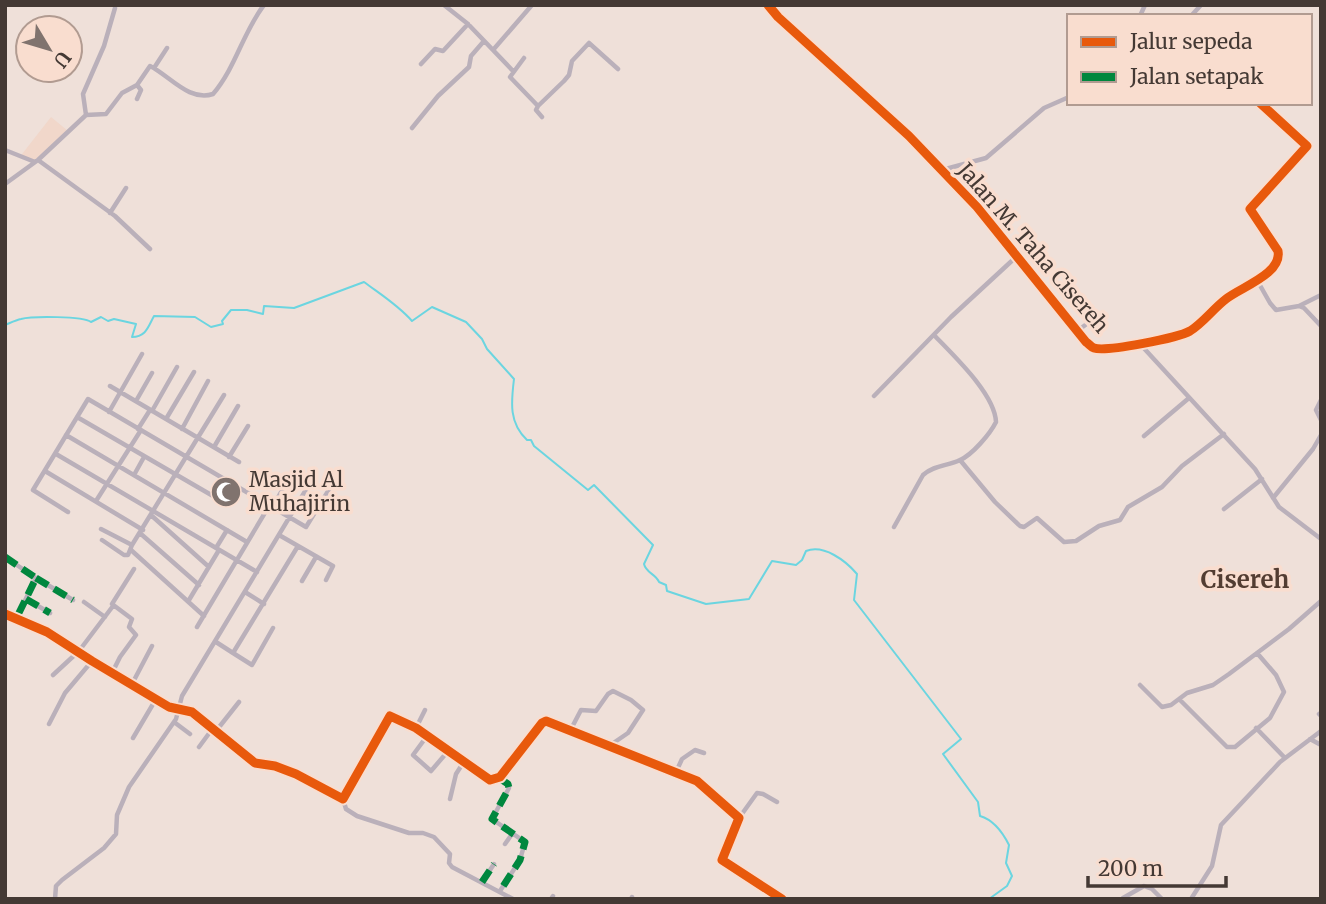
<svg xmlns="http://www.w3.org/2000/svg" width="1326" height="904" font-family="Merriweather,serif">
<rect width="100%" height="100%" fill="#efe0d9"/>
<!-- built -->
<path fill="#f1d7ca" d="M51 117 68 131 38 160 19 158Z"/>
<g fill="none" stroke-linecap="round" stroke-linejoin="round">
<!-- stream -->
<path stroke="#6bd5e0" stroke-width="2" d="M5 325C10 323 16 320 21 319 32 316 83 316 91 322L101 317 108 321 114 319 136 324 132 337C146 337 148 327 154 316L195 317 211 327 223 324 222 321 231 310H247L263 314 264 306 294 308 364 282C380 294 398 305 412 321L432 307 466 322 482 339 487 349 514 379C511 403 509 423 527 440H531L534 446 588 490 594 485 653 545 644 564C646 573 656 574 659 582L666 585 667 591 706 604 749 599 772 561 796 565 802 560 806 551C824 544 846 561 857 574L854 600 961 739 943 754 978 802 980 816C994 820 1003 833 1009 845L1006 863 1012 876 1007 886 989 899"/>
<!-- minor -->
<path stroke="#bab0ba" stroke-width="4.5" d="M444 5 468 24 513 71
M768 5 778 17 909 136 977 207 1086 342C1089 344 1091 347 1094 348 1106 352 1178 338 1190 331 1203 323 1213 309 1226 299 1241 287 1282 274 1278 251L1250 209 1307 146 1260 103
M1140 16 1145 5
M1191 16 1201 5
M493 50 532 5
M524 58 510 77 538 106 536 110 542 117
M421 64 435 49 443 51 468 24
M154 68 167 48
M137 99 141 90 137 85
M538 106 564 81 569 75 572 61 589 43 618 69
M86 115 83 94 104 46 115 8
M412 128 438 96 469 67 471 56 484 41
M5 150 35 162
M38 160 115 216 150 249
M942 170 986 158 1044 108 1069 97
M5 184 38 160 86 115 106 114 122 93 137 85 150 66C170 76 189 102 213 94 236 67 243 32 264 5
M110 213 126 188
M1257 280 1270 303 1276 310 1299 306 1321 295
M1299 306 1304 308 1321 326
M1077 331 1102 313
M1140 344 1255 469 1279 507 1321 539
M110 386 239 462
M874 396 951 317 1016 257
M1321 400 1316 410 1321 420
M136 401 152 373
M152 411 177 367
M109 412 142 354
M77 417 213 496 223 479
M166 419 194 372
M138 429 150 410
M182 429 208 381
M66 435 247 542
M1144 436 1189 398
M214 447 238 406
M56 454 257 572
M229 457 248 426
M960 460 995 502 1020 526 1024 527 1037 518 1064 542 1076 541 1099 526 1120 520 1128 507 1162 487 1182 466 1224 434
M45 471 143 530
M134 475 144 457
M213 496 228 503 238 488
M1273 498 1313 449 1321 435
M96 501 141 430
M272 508 285 485
M1224 509 1262 479
M68 512 33 490 88 399 306 527 330 488
M152 516 209 567
M894 527 923 475C934 465 948 466 960 460 972 455 990 434 996 422 995 394 953 355 934 335
M101 529 132 545
M141 534 199 585
M279 535 333 566 326 580
M102 540 124 555H128L132 545 224 395
M216 548 227 530
M131 550 204 616
M5 557 36 578 16 619
M36 578 73 600
M302 581 316 557
M245 592 264 604
M26 599 50 613
M189 600 219 550
M84 602 105 617
M5 614 47 632 92 661 169 707 192 712 255 763 275 766 296 774 343 799 390 716 416 728 490 780 500 777 542 723 546 721 697 781 739 818 722 860 782 899
M197 627 269 506
M273 628 252 665 233 653 298 546
M216 642 233 653
M112 673 120 657 136 635 129 627 132 619 112 604 134 569
M53 675 79 651 113 606
M132 684 152 646
M1140 685 1162 707 1171 705 1187 693 1213 685 1229 674 1289 629 1321 601
M1179 699 1227 747H1235L1270 718 1284 692 1276 675 1257 653
M1319 714 1321 716
M174 722 190 734
M49 724 65 693 92 661
M416 728 425 710
M1256 728 1285 758
M216 731 239 702
M570 731 581 710 596 711 608 694 613 691 631 700 643 710 628 733 609 746
M427 736 413 755 431 771 449 750
M133 738 156 699
M1310 739 1321 745
M199 747 213 728
M676 772 682 759 695 750 704 753
M499 779 508 784 509 788 492 819 525 842 520 860 500 891
M343 799 346 809 357 816 409 833H423L434 837 450 854 449 863 452 867 513 899
M450 799 456 774 465 760
M739 818 757 793 763 794 777 802
M505 844 512 834
M482 882 494 864
M1123 898 1144 886 1152 889 1162 899
M55 899 56 886 62 880 104 848 116 834 117 815 129 787 176 719 182 696 313 478
M551 899 553 896
M631 899 632 897
M1191 899 1212 866 1221 825 1280 762 1321 731"/>
<!-- quiet -->
<path stroke="#00873e" stroke-width="7" stroke-dasharray="14 7" stroke-linecap="butt" d="M5 557 36 578 16 619
M36 578 73 600
M26 599 50 613
M499 778 508 784 509 788 492 819 525 842 520 860 500 891
M482 882 494 864"/>
<!-- cycleway casing -->
<g stroke="#f9ddcf" stroke-width="13">
<path id="cycleway" d="M768 5 778 17 909 136 977 207 1086 342C1089 344 1091 347 1094 348 1106 352 1178 338 1190 331 1203 323 1213 309 1226 299 1241 287 1282 274 1278 251L1250 209 1307 146 1260 103
M5 614 47 632 92 661 169 707 192 712 255 763 275 766 296 774 343 799 390 716 416 728 490 780 500 777 542 723 546 721 697 781 739 818 722 860 782 899"/>
</g>
<!-- cycleway -->
<use href="#cycleway" stroke="#e8590c" stroke-width="9"/>
</g>
<!-- icons -->
<defs>
<g id="mosque-disc" transform="scale(1.575)"><circle r="9.5" fill="#80736e" stroke="#f9ddcf"/><path d="M3.5-4.9A6 6 0 1 0 3.5 4.9A5 5 0 1 1 3.5-4.9Z" fill="#fff"/></g>
</defs>
<g fill-rule="evenodd">
<use href="#mosque-disc" x="226" y="492"/>
</g>
<g text-anchor="middle" stroke-width="7" stroke-linejoin="round" paint-order="stroke">
<!-- street labels -->
<g font-size="21" fill="#443934" stroke="#f9ddcf">
<text transform="translate(1033 248) rotate(49)" y="7">Jalan M. Taha Cisereh</text>
</g>
<!-- poi labels -->
<g font-size="21" fill="#443934" stroke="#f9ddcf" text-anchor="start">
<text x="249" y="487">Masjid Al<tspan x="249" dy="24">Muhajirin</tspan></text>
</g>
<!-- quarter labels -->
<g font-size="24" font-weight="bold" fill="#533d32" stroke="#f9ddcf">
<text x="1245" y="588">Cisereh</text>
</g>
</g>
<!-- border -->
<rect width="1326" height="904" fill="none" stroke="#443934" stroke-width="14"/>
<!-- legend -->
<rect x="1067" y="14" width="245" height="91" fill="#f9ddcf" stroke="#b19b91" stroke-width="2"/>
<rect x="1081" y="37" width="35" height="10" fill="#e8590c" stroke="#b19b91" stroke-width="2"/>
<text x="1130" y="49" font-size="21" fill="#443934">Jalur sepeda</text>
<rect x="1081" y="72" width="35" height="10" fill="#00873e" stroke="#b19b91" stroke-width="2"/>
<text x="1130" y="84" font-size="21" fill="#443934">Jalan setapak</text>
<!-- north arrow -->
<g transform="translate(49 49) rotate(128)"><circle r="33" fill="#f9ddcf" stroke="#b19b91" stroke-width="2"/>
<path d="M0-5L12 26L0 18L-12 26Z" fill="#80736e"/>
<text y="-10" font-size="19" font-weight="bold" text-anchor="middle" fill="#443934">U</text>
</g>
<!-- scale -->
<path d="M1088 876v10h138v-10" fill="none" stroke="#443934" stroke-width="3.5"/>
<text x="1098" y="876" font-size="21" fill="#443934" stroke="#f9ddcf" stroke-width="5" paint-order="stroke">200 m</text>
</svg>
